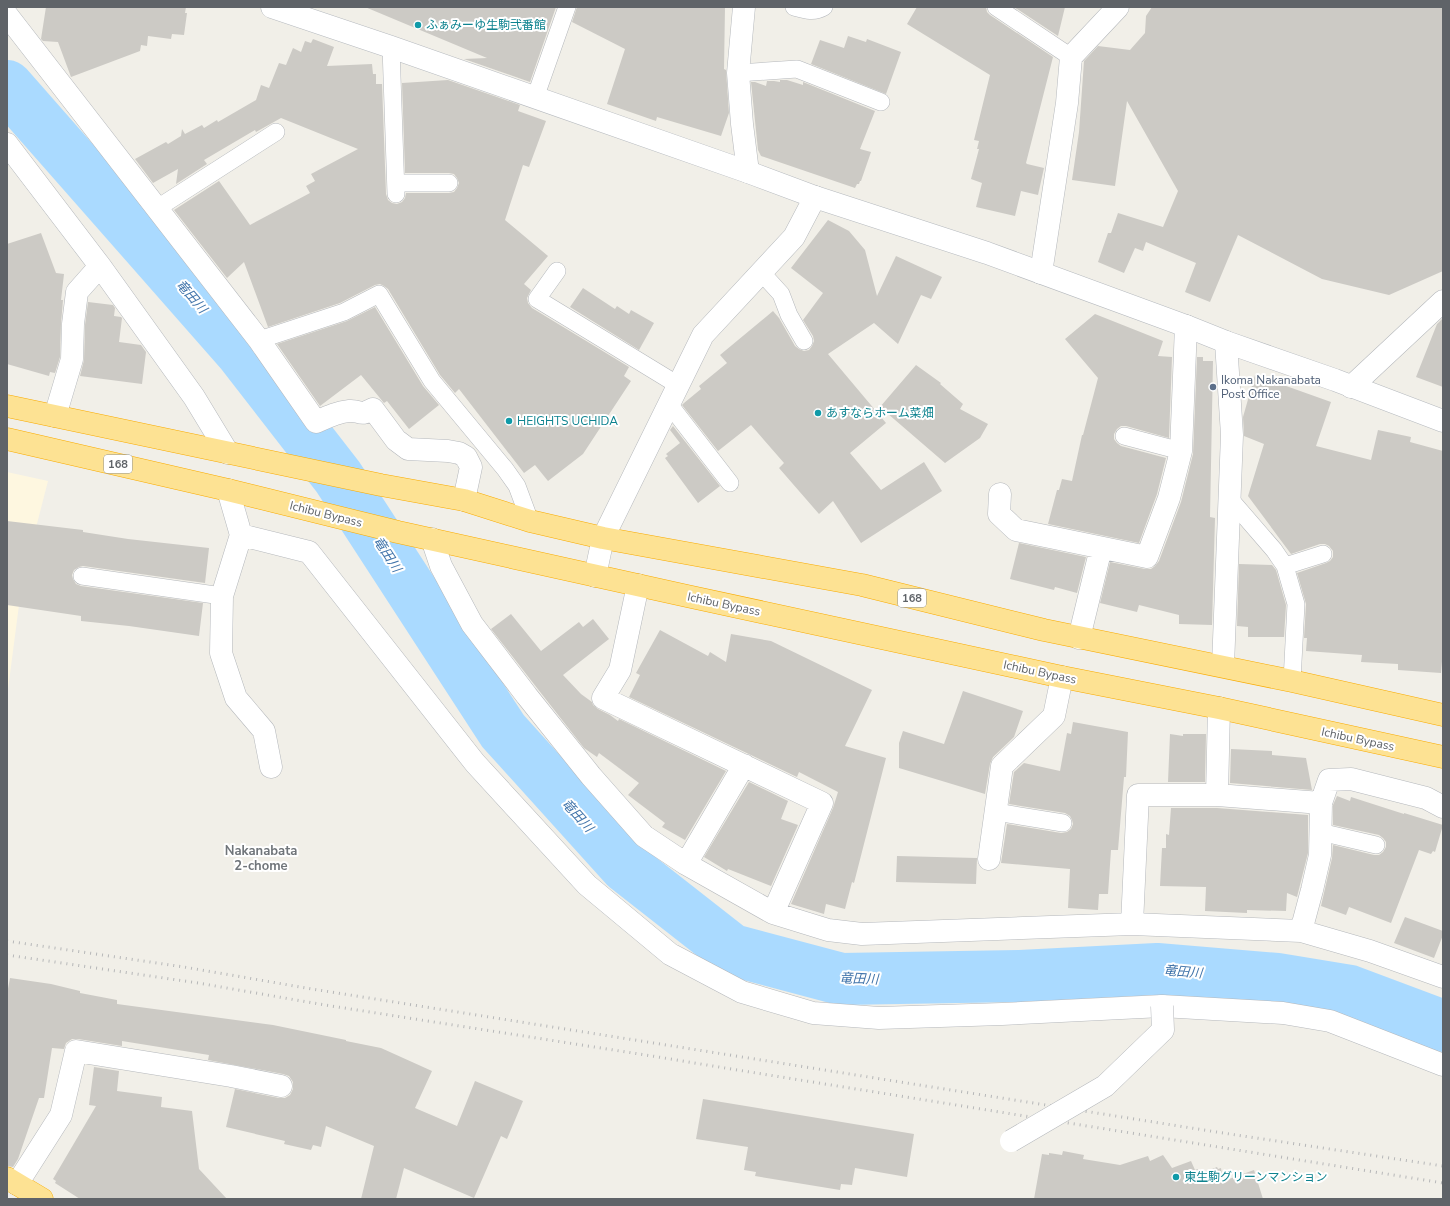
<svg xmlns="http://www.w3.org/2000/svg" width="1450" height="1206" font-family="'Nunito Sans','Noto Sans JP',sans-serif">
<rect width="100%" height="100%" fill="#f1efe8"/>
<!-- commercial -->
<path fill="#fef7e0" d="M7 472 48 481 22 582 7 697Z"/>
<g fill="none" stroke-linecap="round" stroke-linejoin="round">
<!-- river -->
<path stroke="#aadaff" stroke-width="52" d="M7 86 241 352 338 477 503 731 626 867 732 950 841 979 1020 976 1157 969 1277 979 1350 991 1443 1026"/>
</g>
<!-- building -->
<path fill="#cccac5" d="M46 7H186L185 13H187L184 35 172 34 171 39 148 36 147 46 141 45 140 51 71 77 58 42 43 41 41 39Z
M365 7H556L530 82 464 59 487 58Z
M577 7H725L724 69 726 70 729 113 721 136 657 117 656 121 607 104 625 49 572 22Z
M917 7H986L987 12 990 15 1053 57 1026 163 1027 164 1044 168 1038 195 1021 191 1015 216 976 207 982 183 971 179 979 149H977L979 141 974 140 990 75 907 24Z
M1014 7H1065L1058 36Z
M1152 7H1443V271L1389 295 1322 279 1238 235 1210 302 1185 292 1196 263 1146 242 1143 251 1135 248 1124 273 1098 262 1108 233H1111L1118 213 1163 227 1178 191 1127 101 1115 186 1072 180 1079 132 1084 61 1098 46 1130 50 1145 33 1146 16Z
M848 36 866 42 867 39 901 52 886 94 811 64 820 40 844 48Z
M313 39 334 47 327 66 372 64 373 74H376V84H382L386 194 388 200 392 203 397 204 402 202 405 198 406 193H449L454 192 457 188 459 183 457 178 454 174 449 173H405L402 83 448 80 520 105 518 111 546 121 529 167 523 165 505 220 548 256 524 284 531 290 527 298 528 303 532 308 629 367 624 376 631 381 583 454 548 481 535 465 524 473 459 389 455 393 440 375 388 289 384 286 380 284 375 285 340 303 268 327 244 262 227 278 174 210 219 181 250 225 310 193 306 186 315 181 311 174 358 149 281 118 256 132 255 130 204 160 207 164 176 184 178 169 153 183 135 159 166 142 168 144 181 136 182 129 185 134 202 125 204 128 217 120 218 122 256 100 261 85 269 88 279 63 286 65 293 48 301 52 305 41 311 43Z
M780 80H787L803 85V82L875 111 860 149 871 152 861 181H860L859 184H857L855 188 761 156 758 150 751 82H755L766 86 767 81H774L780 82Z
M828 220 849 231 865 250 877 296 896 256 942 277 931 299 921 295 898 344 874 323 828 354 886 423 850 453 881 490 924 462 942 491 861 543 833 501 819 514 779 468 784 463 751 425 718 451 682 405 684 403 701 389 699 386 727 363 720 355 773 311 779 318 795 346 799 349 804 351 809 350 812 346 814 341 813 336 803 320 823 293 791 268Z
M41 233 56 273 64 274 61 300H63L61 324 60 357 55 373 50 372 49 376 7 364V244Z
M583 288 615 309 617 306 629 314 631 310 654 323 639 350 570 307Z
M88 302 113 305 115 308 114 316 121 317 122 318 119 342 141 345 146 352 142 384 80 376 84 360 85 325Z
M375 307 423 386 439 405 409 429 387 401 384 403 361 375 320 406 277 344 347 321Z
M1095 314 1163 341 1158 356 1172 357 1169 438 1126 426H1121L1117 429 1114 434V439L1117 443 1121 446 1166 458 1157 494 1139 543 1048 524 1057 490H1059L1062 479 1072 481 1082 435H1083L1098 378 1065 339Z
M1443 318V387L1416 377 1437 324Z
M1197 357H1203V361H1213L1210 517 1215 518 1212 625 1179 624V615L1139 605 1137 612 1100 603 1110 562 1145 569H1151L1155 566 1159 561 1181 502 1193 454Z
M916 365 941 383 940 384 963 404 960 409 988 424 980 438 945 463 880 407Z
M1255 375 1331 402 1316 446 1371 460 1378 430 1411 437 1410 442 1443 451V650L1441 673 1398 670V664L1361 662 1362 655 1306 651 1307 638H1304L1306 604 1297 573 1326 563 1330 561 1333 557V551L1329 546 1325 544H1320L1291 554 1248 496 1264 444 1244 436 1243 417Z
M673 426 720 486 698 503 665 458 668 456 666 454 680 443 670 430Z
M7 521 83 530V532L128 539 209 548 205 583 83 566 79 567 74 570 72 575 73 579 76 584 81 586 203 603 199 636 129 626 81 621V616L7 605Z
M1019 543 1086 557 1077 593 1055 587 1054 590 1010 579Z
M1239 564 1272 565 1276 570 1286 605 1284 637H1248V627L1237 626Z
M511 614 541 651 579 622 583 627 593 619 609 639 563 675 581 694 592 702 593 705 598 709 610 715 618 721 619 719 726 771 685 840 662 827 665 823 628 795 639 783 599 753 597 757 584 748 537 688 491 629Z
M660 630 708 656 710 652 726 662 731 634 771 641 872 690 845 746 886 758 854 883 852 882 845 909 826 904 824 914 791 904 833 808 838 792 799 772 797 777 629 697 640 675 636 673Z
M963 691 1023 711 1014 737 993 757 990 764 985 794 899 768V743L903 731 944 744Z
M1073 722 1128 732 1126 777H1124L1118 850H1111L1108 894H1099L1098 910 1068 908 1070 869 1001 863 1007 824 1061 833 1067 832 1071 829 1073 824 1072 820 1070 816 1065 813 1009 804 1014 772 1024 763 1060 771 1067 733 1071 734Z
M1170 734 1183 736V734H1206L1205 782H1168Z
M1231 749 1272 751V755L1306 758 1312 790 1230 783Z
M749 782 788 801 781 819 798 825 771 886 728 869 727 871 704 857Z
M1337 796 1350 801 1351 797 1404 814V813L1443 825 1435 852 1433 851 1431 854 1419 850 1391 923 1349 907 1346 915 1321 906 1332 858 1333 845 1374 855H1379L1383 852 1386 847V842L1383 838 1379 835 1333 825V805Z
M1171 808H1217L1308 815V853L1297 897 1287 893 1286 911 1247 910V913L1205 911 1206 887 1160 886 1162 848H1166V834L1169 835Z
M897 856 977 858 976 884 896 882Z
M1405 917 1443 931V935L1434 958 1394 943Z
M10 978 51 984 80 991V993L117 1000V1004L273 1025 346 1040V1041L381 1048 432 1071 415 1108 457 1126 475 1081 523 1101 507 1139 501 1136 474 1198 404 1168 396 1199H361L374 1146 326 1126 321 1147 313 1145 311 1150 284 1144 285 1141 226 1127 235 1089 279 1098H285L290 1095 293 1089V1082L289 1076 283 1074 208 1060 209 1055 122 1041V1046L78 1039H72L66 1043 64 1049 52 1048 44 1098H39L18 1159 13 1167 7 1166V994Z
M94 1067 119 1071 117 1091 162 1097 161 1107 192 1111 199 1169 227 1199H80L55 1183 56 1181 53 1179 96 1106 89 1105Z
M703 1099 914 1134 907 1177 855 1168 852 1185 841 1184 840 1190 755 1176 756 1172 744 1170 748 1147 696 1139Z
M1063 1151 1084 1155 1083 1159 1120 1165 1148 1156 1150 1161 1163 1155 1172 1168 1191 1161 1195 1170 1198 1169 1200 1174 1217 1167 1218 1169 1221 1168 1222 1175 1227 1174 1229 1179 1254 1170 1263 1199H1034L1042 1154 1049 1155V1153L1062 1155Z"/>
<g fill="none" stroke-linecap="round" stroke-linejoin="round">
<!-- lane casing -->
<g stroke="#b5b8bc" stroke-width="18">
<path id="lane" d="M794 7C805 10 814 13 824 7
M996 7 1071 57
M391 47 396 194
M738 73 797 69 881 102
M535 98 567 7
M396 183H449
M156 209 276 132
M557 271 537 299 678 385
M761 272 781 294 789 315 804 341
M259 340 344 312 379 294 432 381 505 469 517 486 530 521
M669 404 730 483
M1124 436 1181 451
M1229 498 1274 550 1285 566 1296 604 1292 681
M1285 566 1323 554
M82 576 222 596
M996 812 1063 823
M1320 832 1376 845"/>
</g>
<!-- street casing -->
<g stroke="#b5b8bc" stroke-width="23">
<path id="street" d="M744 7 738 73 742 124 748 172
M7 15 259 340 316 422C327 417 337 412 349 411 362 410 358 417 373 409L396 440 408 449 448 451 459 453 466 457 471 467 464 500
M7 144 100 266 194 397 228 453
M1041 273 1067 103 1071 57 1118 7
M1351 387 1443 301
M55 416 72 359 73 324 77 292 100 266
M228 490 241 535 309 552 475 763 587 885 670 954 742 992 813 1013 879 1018 1002 1014 1162 1006 1283 1013 1330 1021 1443 1065
M1000 494 999 514 1016 530 1147 557 1169 498 1181 451 1186 326
M241 535 222 596 221 653 236 698 264 731 271 767
M432 539 441 566 472 624 527 696 591 776 644 836 686 864 773 913 828 930 862 934 1132 924 1301 931 1370 951 1443 977
M595 576 603 538 703 335 794 237 815 197
M638 585 620 670 603 698 822 803 773 913
M1079 638 1101 548
M1223 666 1232 435 1226 342
M1217 795 1219 708
M989 859 1002 766 1054 716 1062 677
M686 864 744 765
M1132 924 1138 795H1217L1321 803
M1301 931 1312 890 1320 855 1321 803 1329 780 1351 779 1426 798 1443 807
M17 1184 61 1115 76 1051 231 1076 281 1086"/>
</g>
<!-- secondary casing -->
<g stroke="#b6babf" stroke-width="23">
<path id="secondary" d="M272 7 391 47 748 172 815 197 987 253 1186 326 1226 342 1335 380 1443 421"/>
</g>
<!-- highway casing -->
<g stroke="#f9ab00" stroke-width="23">
<path id="highway" d="M7 406 381 485 464 500 530 521 603 538 862 585 1044 630 1292 681 1443 715
M7 439 228 490 398 532 687 596 1062 677 1219 708 1443 757
M7 1178 42 1199"/>
</g>
<!-- lane -->
<use href="#lane" stroke="#fff" stroke-width="17"/>
<!-- street -->
<use href="#street" stroke="#fff" stroke-width="22"/>
<!-- secondary -->
<use href="#secondary" stroke="#fff" stroke-width="22"/>
<!-- highway -->
<use href="#highway" stroke="#fde293" stroke-width="22"/>
<!-- rail -->
<path stroke="#b6b7b8" stroke-width="3" stroke-dasharray="1 5" stroke-linecap="butt" d="M7 941 184 967 312 989 1223 1133 1443 1166
M7 955 198 983 325 1005 652 1056 725 1068 1443 1183"/>
<!-- street-bridge casing -->
<g stroke="#b5b8bc" stroke-width="23" stroke-linecap="butt">
<path id="street-bridge" d="M1011 1141 1105 1086 1163 1030 1162 1006"/>
</g>
<!-- street-bridge -->
<use href="#street-bridge" stroke="#fff" stroke-width="22"/>
</g>
<!-- markers -->
<g fill="#0f9aa8" stroke="#fff" stroke-width="1.5">
<circle cx="418" cy="25" r="4"/>
<circle cx="818" cy="413" r="4"/>
<circle cx="509" cy="421" r="4"/>
<circle cx="1176" cy="1177" r="4"/>
</g>
<circle fill="#5c6f8a" stroke="#fff" stroke-width="1.5" cx="1213" cy="387" r="4"/>
<g text-anchor="middle" stroke-width="4" stroke-linejoin="round" paint-order="stroke">
<!-- shield labels -->
<g fill="#fff" stroke="#8f9295" stroke-width="1">
<rect x="104" y="455" width="28" height="18" rx="3"/>
<rect x="898" y="589" width="28" height="18" rx="3"/>
</g>
<g font-size="11" font-weight="bold" fill="#5f6368">
<text x="118" y="468">168</text>
<text x="912" y="602">168</text>
</g>
<!-- culture labels -->
<g font-size="12" fill="#0d838f" stroke="#fff" text-anchor="start">
<text x="426" y="29">ふぁみーゆ生駒弐番館</text>
<text x="826" y="417">あすならホーム菜畑</text>
<text x="517" y="425">HEIGHTS UCHIDA</text>
<text x="1184" y="1181">東生駒グリーンマンション</text>
</g>
<!-- service labels -->
<g font-size="12" fill="#4e5e75" stroke="#fff" text-anchor="start">
<text x="1221" y="384">Ikoma Nakanabata<tspan x="1221" dy="14">Post Office</tspan></text>
</g>
<!-- street labels -->
<g font-size="12" fill="#5f6368" stroke="#fff">
<text transform="translate(326 514) rotate(14)" y="4">Ichibu Bypass</text>
<text transform="translate(724 604) rotate(12)" y="4">Ichibu Bypass</text>
<text transform="translate(1040 672) rotate(12)" y="4">Ichibu Bypass</text>
<text transform="translate(1358 739) rotate(12)" y="4">Ichibu Bypass</text>
</g>
<!-- water labels -->
<g font-size="13" font-style="italic" fill="#4174aa" stroke="#fff">
<text transform="translate(192 296) rotate(49)" y="5">竜田川</text>
<text transform="translate(388 554) rotate(57)" y="5">竜田川</text>
<text transform="translate(578 815) rotate(48)" y="5">竜田川</text>
<text transform="translate(1183 971) rotate(5)" y="5">竜田川</text>
<text transform="translate(859 978) rotate(2)" y="5">竜田川</text>
</g>
<!-- neighbourhood labels -->
<g font-size="13" font-weight="bold" fill="#70757a" stroke="#fff">
<text x="261" y="855">Nakanabata<tspan x="261" dy="15">2-chome</tspan></text>
</g>
</g>
<!-- border -->
<rect width="1450" height="1206" fill="none" stroke="#5f6368" stroke-width="16"/>
</svg>
